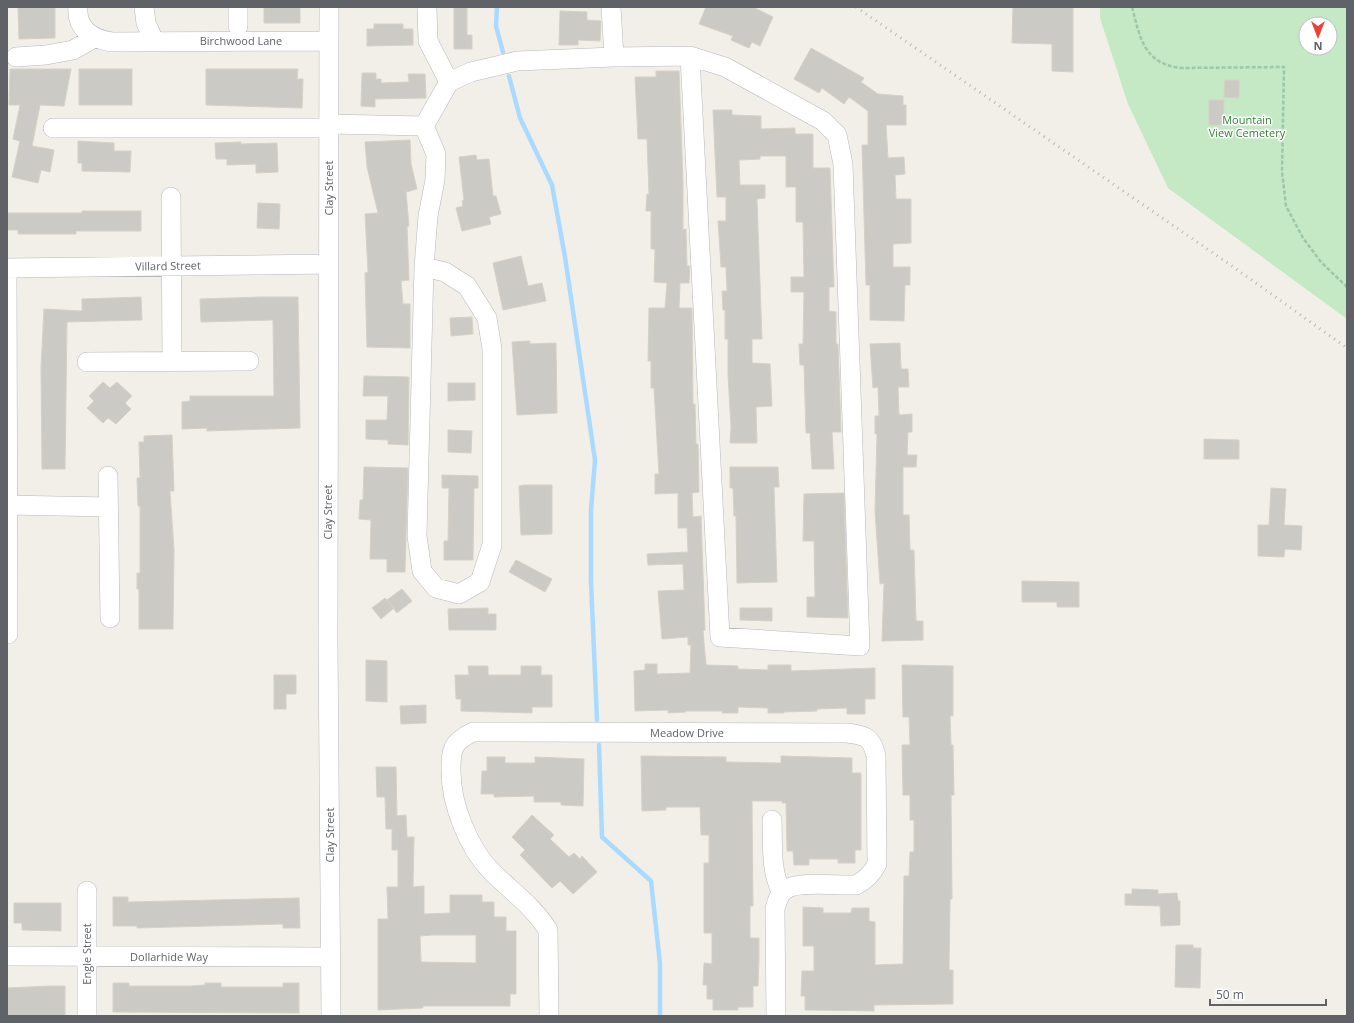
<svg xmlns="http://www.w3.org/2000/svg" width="1354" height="1023" font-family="'Open Sans',sans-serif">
<rect width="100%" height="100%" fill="#f1efe8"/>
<!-- green -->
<path fill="#c5e8c5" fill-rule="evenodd" d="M1100 7H1347V319L1168 188 1128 104 1100 18ZM1306 24H1330V48H1306Z"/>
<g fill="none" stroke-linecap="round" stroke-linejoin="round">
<!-- stream -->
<path stroke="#aadaff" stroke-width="4.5" d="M497 7 496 26 503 52
M509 76 520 118 552 185 565 257 595 460 591 510V582L597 720
M599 745 602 837 651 881 660 964V1016"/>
</g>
<!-- building -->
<path fill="#cccac5" stroke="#d6d1c6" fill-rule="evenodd" d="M18 7H55V38L19 39Z
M264 7H300V23H264Z
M454 7H467V35H472V49H454Z
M706 7H753L773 17 760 46 752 42 749 48 731 40 733 36 699 24Z
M1013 7H1073V72L1052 71V44L1012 43Z
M560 11 587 12V20L601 21 600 41 578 40V45H559Z
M374 24H403V29H413V45L367 46V29H374Z
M811 48 864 78 861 82 878 94 903 96V105H906V125H886L888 158 904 157 905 174 895 175 896 199H911V243L893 244V267H910V285H905L904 321 870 320V285H866L862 145H868V111L849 97 844 104 822 88 819 93 794 79Z
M10 69H71L64 106 40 105 32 146 54 150 50 172 41 170 38 183 12 177 20 141 13 139 20 105H9Z
M79 69H132V105H79Z
M206 69H298L297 79H303L302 108 206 105Z
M656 71H679L683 182V230L686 229 687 266H690L689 283H680L679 308H692L693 404H695L696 444H698L699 492 692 493 693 517 701 516 705 630 703 631 706 665 738 666V669L768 670V665H791V671L875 668V699H865V714H847V708L817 709V711L784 712V713H768V708L738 707V713H722V711H686V712L668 713V710L635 711 634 671 645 670V664H657V674L690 673 691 645H688V637L662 639 658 591 684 590 683 564 648 565 647 554 688 552 687 528H678V493L655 494V474H659L654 388H651V361H648L649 308H665L667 283 654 282 655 249H651V211H646L647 194H649L647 139H638L635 77H656Z
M362 73H376V79H381V83L409 82 408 74H425L426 98 375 99V107L361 106Z
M1225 80H1239V98L1224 97Z
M1209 100H1224L1223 125H1209Z
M713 110H732V115L761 116V129L795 128V134H813V168H830L834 287H829V311L836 312V344H838L841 432H832L834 469H812L810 433H806L804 365H800L799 344H803L804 292H791V277H804L803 222H796V187H786V156H760V159L739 160 740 185H765V198L757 199 762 339H752V363L770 364 772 406 756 407 757 443H730L731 427 728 374V339H725V310H723L722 291H727L726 267H721L718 221H726V197H717Z
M410 140 411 164 417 189 406 192 409 226H407L409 280 401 281 403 304H410V348L367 347 365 273 368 272 365 214 378 213 367 167 365 142Z
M78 141 114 143V151H131L130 172 82 171V163H78Z
M241 142V144L277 143 278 172 256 173V164L227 165V159H216L215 143Z
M476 155 477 160 489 159 493 196H496L501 214 489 217 491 224 462 231 456 208 463 206 462 201 464 200 459 157Z
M258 203 280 204 279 229 257 228Z
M82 211H141V231H76V234H18V230H7V213H82Z
M521 256 528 286 542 283 546 301 503 310 493 263Z
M141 297 142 320 67 322 65 469H42L41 368 44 309 82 311V299Z
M260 297H298L300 428 207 431V428L182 429V402L190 401V396H274L273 320 201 322 200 299Z
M472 317 473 334 451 336 450 318Z
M530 341V344L556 343 557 413 517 415 512 342Z
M900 343 901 369H908L909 387H898L899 415 912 414V432H908L907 455H917L916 467H903V515H909L910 550H914L916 621H923V640L882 641 884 583 880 584 875 511 877 434H875V416H879L878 387 873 388 870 344Z
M364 376 409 377 408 445 388 444V440L366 439V420H387L388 396H363Z
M103 382 110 388 117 382 132 396 125 403 131 409 116 424 108 418 103 423 87 408 94 401 89 396Z
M448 383H475V400L448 401Z
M448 430 472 431 471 453 448 452Z
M172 435 174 491H170L174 550 173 629H139V589H137V573H140V506H138L137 478H140L139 442H144V436Z
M1204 439 1239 440V459H1204Z
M364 467 408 468 405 572H387V559H370L371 520 359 519 360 500H363Z
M730 467H778L779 487H774L777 582 737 583 736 516H734L733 488H730Z
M442 475 478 476V488H474L473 560H444V541H448L449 488H442Z
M524 485H552V534L521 535 519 486Z
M1271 488 1286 489 1284 525 1302 526 1301 550 1285 549 1284 557 1258 556V525H1269Z
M844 493 848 618 807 617V597H815L814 541H803L804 494Z
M516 560 552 579 545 592 509 572Z
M1022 581 1079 582V607H1057V602H1022Z
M402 589 412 601 397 613 387 600Z
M385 598 394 608 381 619 372 608Z
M488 608V614H496V630H449L448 609Z
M740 608H772V621L740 620Z
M366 660 387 661V702L366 701Z
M902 665 953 666V716H950L951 745H953L954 795H951L952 899H950L949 970H953V1004L874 1005V1011L805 1010V996H801L802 971H814V946H803V907L823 908V913H851L852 908H869V921L875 922V965L903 964 904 876H909L910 852H914V820H910V795H903L902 745H910L909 717H903Z
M468 666H488V675H521V666H541V675H552V707H532V713L461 711V699H456L455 675H469Z
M274 675H296V694H286V709H274Z
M426 705V723L401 724 400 706Z
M641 756 726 757V762L781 763V756L852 758V773H861V850H855V863H838V859H809V865H794L793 851H787L786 803H782V801H752L753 906H750V938H759V958L758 986H753V1007H738V1010H713V999H707V985H703L704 963 712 964V933H704V863H709V835H701L700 807H666V810L642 811Z
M487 757H505V763H535V757L584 759 583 806 561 805V802H534V796L494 797V794H481L482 771H487Z
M376 767H396L397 816 406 815 407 837H414L413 887 424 886V914L450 913V895H482V902H494V917H506V931H516V994H510V1006H423V1008L378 1010V919H388L387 887H398V850H392V829H386L385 797H377ZM432 935H476V963L421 962 420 936Z
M532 815 554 835 550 839 569 857 574 853 580 859 582 856 597 872 573 894 560 881 552 888 520 855 525 850 512 837Z
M1132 889 1158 890V894L1177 893 1178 901H1180V925L1161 926 1160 906 1125 905V894H1132Z
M113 897H128V902L299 898 300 928H283V924L137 928V926H113Z
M14 903H61V931L22 930V923H14Z
M1176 945H1193V948H1201L1200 988 1175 987Z
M113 983H129V986H191L205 985V983H221V987H283V983H299V1013L113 1012Z
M49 986H65V1016H7V988Z"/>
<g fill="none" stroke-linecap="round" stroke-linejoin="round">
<!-- minor casing -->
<g stroke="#b5b8bc" stroke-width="20">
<path id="minor" d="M78 7C76 29 92 39 112 42L329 41
M144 7 146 23 154 41
M238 7V26
M329 7 328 643 331 1016
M427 7 428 41 449 82
M611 7 614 57
M690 56 725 67 823 121 837 135 843 164 860 646 720 637Z
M16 57 46 55 73 50 94 38
M329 124 424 126 449 82 471 72 517 61 614 57 690 56
M424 126 436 154 435 180 428 216 424 267
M53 128H329
M171 197 172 361
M424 267 445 272 467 286 487 318 492 349V545L480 582 459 594 436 588 422 571 417 536Z
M7 268 8 634
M7 268 329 264
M87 362 249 361
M108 476 110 618
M7 505 108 507
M772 820C773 844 770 871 782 893
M87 891V1016
M7 956 331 957
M549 1016 548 930C534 907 510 890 491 871 468 847 451 804 451 771 451 749 452 742 473 732L847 733C865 735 872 737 876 756L877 864C872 874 866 880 856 885 839 886 797 880 785 890 778 895 777 902 775 909L776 1016"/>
</g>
<!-- path -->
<path stroke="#9cc7a9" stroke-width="2.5" stroke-dasharray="4 2" stroke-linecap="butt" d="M1132 7C1140 38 1144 64 1181 68L1284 67 1282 172 1286 206 1303 238 1321 262 1347 287"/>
<!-- minor -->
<use href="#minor" stroke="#fff" stroke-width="19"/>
<!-- rail -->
<path stroke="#b6b7b8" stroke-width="3" stroke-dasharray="1 5" stroke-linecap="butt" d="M856 7 1232 266 1347 348"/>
</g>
<g text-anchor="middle" stroke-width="3" stroke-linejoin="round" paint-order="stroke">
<!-- street labels -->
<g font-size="11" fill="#5f6368" stroke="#fff">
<text x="241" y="45">Birchwood Lane</text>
<text transform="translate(329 188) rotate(-90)" y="4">Clay Street</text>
<text transform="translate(168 266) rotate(-1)" y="4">Villard Street</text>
<text transform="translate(328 512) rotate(-90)" y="4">Clay Street</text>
<text x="687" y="737">Meadow Drive</text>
<text transform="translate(330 835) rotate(-90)" y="4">Clay Street</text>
<text transform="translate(87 954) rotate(-90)" y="4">Engle Street</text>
<text x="169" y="961">Dollarhide Way</text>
</g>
<!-- park labels -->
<g font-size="11" fill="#348238" stroke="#fff">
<text x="1247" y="124">Mountain<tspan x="1247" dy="13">View Cemetery</tspan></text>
</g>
</g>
<!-- border -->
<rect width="1354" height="1023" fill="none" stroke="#5f6368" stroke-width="16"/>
<!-- north arrow -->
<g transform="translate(1318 36) rotate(180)"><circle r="19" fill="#ffffff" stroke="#bfc1c3"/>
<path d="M0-3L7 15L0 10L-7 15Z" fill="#ea4335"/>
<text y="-6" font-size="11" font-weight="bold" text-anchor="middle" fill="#5f6368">N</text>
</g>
<!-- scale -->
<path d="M1210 999v6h116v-6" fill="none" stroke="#5f6368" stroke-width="2"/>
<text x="1216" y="999" font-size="12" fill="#5f6368" stroke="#ffffff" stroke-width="3" paint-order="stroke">50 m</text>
</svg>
